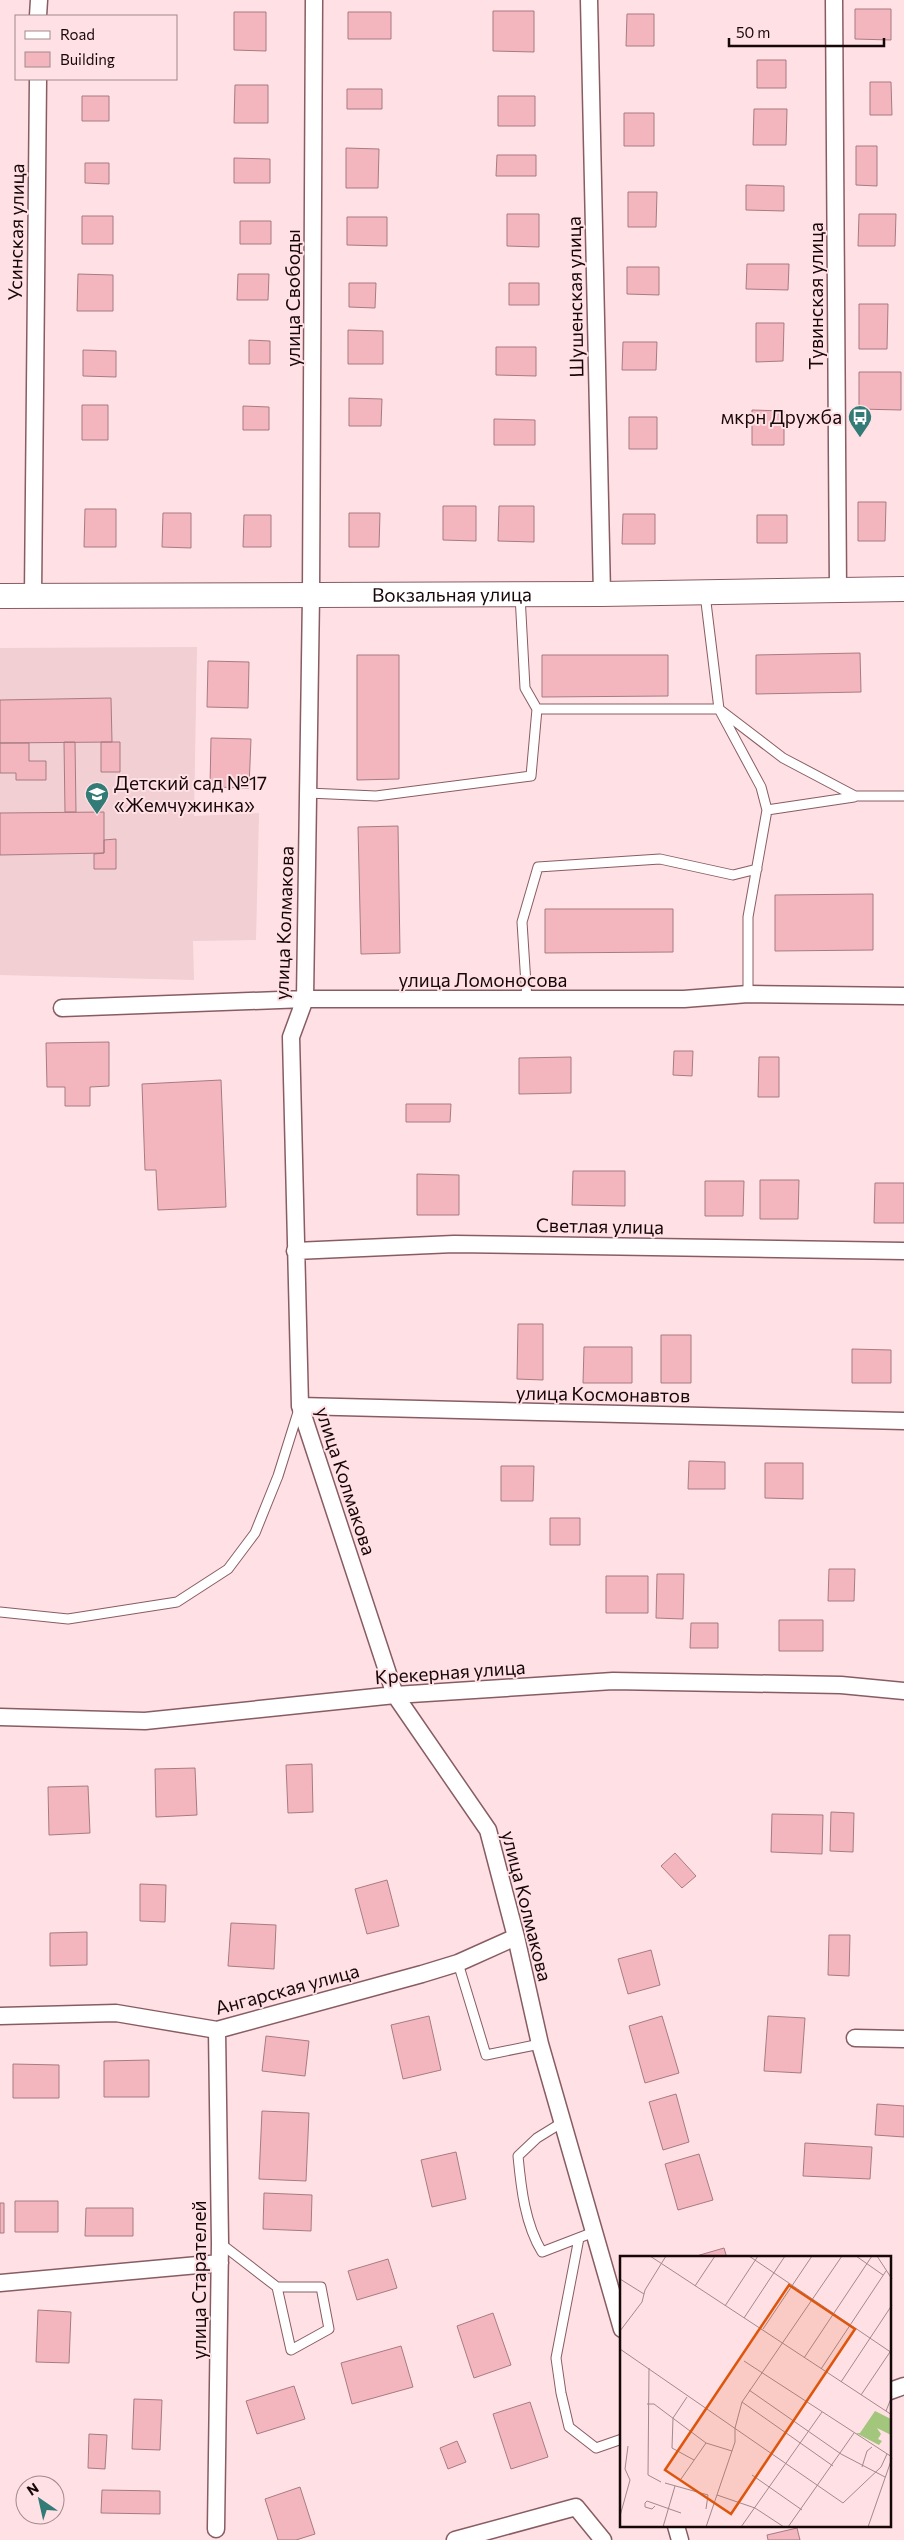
<svg xmlns="http://www.w3.org/2000/svg" width="904" height="2540" font-family="Commissioner,sans-serif">
<rect width="100%" height="100%" fill="#ffe0e4"/>
<!-- built -->
<path fill="#f1cfd3" d="M197 647 194 816 259 813 256 940 193 941 194 980 0 975V648Z"/>
<!-- building -->
<path fill="#f3b6bf" stroke="#a87b81" d="M855 9H891V40L855 39Z
M493 11H534V52L493 51Z
M234 12H266V51L234 50Z
M348 12H391V39H348Z
M627 14H654V46H626Z
M757 60H786V88H757Z
M870 82H891L892 115H870Z
M235 85H268V123H234Z
M347 89H382V109H347Z
M82 96H109V121H82Z
M498 96H535V126H498Z
M754 109H787L786 145H753Z
M624 113H654V146H624Z
M856 146H877V186L856 185Z
M346 148 379 149 378 188H346Z
M497 155H536V176H496Z
M234 158 270 159V183H234Z
M85 163H109V184L85 183Z
M746 185 784 186V211L746 210Z
M628 192H657L656 227H628Z
M507 214H539V247L507 246Z
M859 214H896L895 246H858Z
M82 216H113V244H82Z
M347 217H387V246L347 245Z
M240 221H271V244H240Z
M747 264H789L788 290 746 289Z
M627 267H659V295L627 294Z
M78 274 113 275V311H77Z
M238 274H269L268 300H237Z
M349 283H376L375 308 349 307Z
M509 283H539V305H509Z
M859 304H888L887 349H859Z
M756 323H784L783 361 756 362Z
M348 330 383 331V364H348Z
M249 340 270 341V364H249Z
M623 342H657L656 370H622Z
M496 347H536V376L496 375Z
M83 350 116 351V377L83 376Z
M859 372H901V410L859 409Z
M349 398 382 399 381 426H349Z
M82 405H108V440H82Z
M243 406 269 407V430H243Z
M752 410 784 411V445H752Z
M629 417H657V449H629Z
M494 419 535 420V445H494Z
M858 502H886L885 541H858Z
M443 506H476V541L443 540Z
M499 506H534V542L498 541Z
M85 509H116V547H84Z
M163 513H191V548L162 547Z
M349 513H380L379 547H349Z
M623 514H655V544H622Z
M244 515H271V547H243Z
M757 515H787V543H757Z
M860 653 861 692 756 694V655Z
M357 655H399V779L357 780Z
M542 655H668V696L542 697Z
M208 661 249 662 248 708 207 707Z
M111 698 112 742 0 743V700Z
M211 738 251 739 249 788 210 787Z
M64 742H75L76 812H65Z
M101 742H120V772H101Z
M0 743H29V761H46V780H16V773H0Z
M104 812V853L0 855V813Z
M398 826 400 953 361 954 358 827Z
M116 839V869H94V854L104 853V840Z
M873 894V950L775 951V895Z
M545 909H673V952L545 953Z
M109 1042V1086L90 1087V1106H65V1087H47L46 1043Z
M674 1051H693L692 1076 673 1075Z
M571 1057V1093L519 1094V1058Z
M759 1057H779V1097H758Z
M221 1080 226 1207 158 1210 156 1170H145L142 1084Z
M406 1104H451L450 1122H406Z
M573 1171H625V1206L572 1205Z
M417 1174 459 1175V1215H417Z
M760 1180H799L798 1219H760Z
M705 1181H744L743 1216H705Z
M875 1183H904V1223H874Z
M518 1324H543V1380L517 1379Z
M661 1335H691V1383H661Z
M584 1347H632V1383H583Z
M852 1349 891 1350V1383H852Z
M689 1461 725 1462V1489H688Z
M765 1463H803V1499L765 1498Z
M501 1466H534L533 1501H501Z
M550 1518H580V1545H550Z
M829 1569H855L854 1601H828Z
M657 1574H684L683 1619 656 1618Z
M606 1576H648V1613H606Z
M779 1620H823V1651H779Z
M691 1623H718V1648H690Z
M312 1764 313 1812 288 1813 286 1765Z
M195 1768 197 1815 156 1817 155 1769Z
M88 1786 90 1833 49 1835 48 1787Z
M831 1812 854 1813 853 1852 830 1851Z
M772 1814 823 1815 822 1854 771 1852Z
M675 1853 696 1876 682 1888 661 1866Z
M387 1880 399 1926 367 1934 355 1889Z
M140 1884 166 1885 165 1922 140 1921Z
M231 1923 276 1925 274 1969 228 1966Z
M87 1932V1965L50 1966V1933Z
M829 1935H850L849 1976 828 1975Z
M651 1950 660 1985 628 1994 618 1959Z
M429 2016 441 2070 403 2079 391 2025Z
M662 2016 679 2073 645 2083 629 2026Z
M768 2016 805 2018 801 2073 764 2071Z
M266 2036 309 2041 305 2076 262 2071Z
M149 2060V2097H104V2061Z
M13 2064 59 2065V2098H13Z
M676 2094 689 2142 663 2150 649 2102Z
M877 2104 904 2106V2137L875 2135Z
M262 2111 309 2113 306 2181 259 2179Z
M805 2143 872 2147 870 2179 803 2176Z
M456 2152 466 2199 432 2207 421 2160Z
M699 2154 713 2200 678 2210 665 2164Z
M264 2193 312 2195 311 2231 263 2229Z
M15 2201H58V2232H15Z
M0 2203H4V2233H0Z
M86 2208H133V2236H85Z
M724 2248 727 2258H693V2257Z
M388 2259 397 2288 357 2300 348 2271Z
M38 2310 71 2312 69 2363 36 2362Z
M493 2313 511 2365 474 2378 457 2326Z
M401 2346 413 2387 352 2404 341 2363Z
M294 2386 305 2419 257 2434 246 2401Z
M134 2399 162 2400 160 2450 132 2449Z
M530 2402 548 2457 511 2469 493 2414Z
M89 2434 107 2435 105 2469 88 2468Z
M457 2441 466 2462 448 2469 440 2448Z
M300 2487 315 2534 296 2540H278L265 2499Z
M102 2490 160 2491V2514L101 2513Z
M797 2528 800 2540H768L767 2535Z"/>
<g fill="none" stroke-linecap="round" stroke-linejoin="round">
<!-- lane casing -->
<g stroke="#875d63" stroke-width="11">
<path id="lane" d="M705 594 719 709 783 758 855 796H904
M520 595 525 688 537 709H719L761 787 767 810 748 917V994
M308 793 376 796 531 776 537 709
M767 810 854 797
M527 1000 522 922 538 867 660 859 733 875 757 869
M0 1612 68 1619 177 1602 228 1569 255 1533 278 1476 299 1409
M458 1963 486 2055 540 2044
M563 2122 537 2138 518 2156C521 2188 525 2224 542 2252L594 2232
M579 2238 556 2358 561 2393 569 2427 596 2448 622 2439
M220 2243 277 2287H321L329 2329 291 2350 277 2287"/>
</g>
<!-- street casing -->
<g stroke="#875d63" stroke-width="19">
<path id="street" d="M314 0 311 595 305 999 291 1037 300 1406 395 1695 488 1830 516 1937 540 2044 622 2329
M589 0 602 594
M834 0 838 591
M38 16 39 0
M33 595 38 79
M62 1008 305 999H684L748 994 904 996
M295 1251 454 1244 904 1251
M300 1406 904 1421
M0 1717 145 1721 395 1695 613 1681 841 1685 904 1691
M0 2016 116 2013 217 2030 422 1974 458 1963 516 1937
M855 2038 904 2039
M0 2283 220 2263
M890 2391 904 2386
M676 2526 680 2540
M216 2529 220 2243 217 2030
M455 2540 576 2507 603 2540"/>
</g>
<!-- secondary casing -->
<g stroke="#875d63" stroke-width="26">
<g id="secondary">
<path id="s1" d="M0 596 602 594 904 589"/>
</g>
</g>
<!-- lane -->
<use href="#lane" stroke="#fff" stroke-width="9"/>
<!-- street -->
<use href="#street" stroke="#fff" stroke-width="16"/>
<!-- secondary -->
<use href="#secondary" stroke="#fff" stroke-width="24"/>
</g>
<!-- icons -->
<defs>
<g id="bus-pin" transform="scale(1.25)"><path d="M0 17L-7.5 6A9.5 9.5 0 1 1 7.5 6Z" fill="#327b76" stroke="#ffe0e4"/><path d="M-5-6H5V4H4V6H2V4H-2V6H-4V4H-5ZM-3.5-4V0h7V-4ZM-3.5 1.2v1.5H-2V1.2ZM2 1.2v1.5H3.5V1.2Z" fill="#fff"/></g>
<g id="school-pin" transform="scale(1.25)"><path d="M0 17L-7.5 6A9.5 9.5 0 1 1 7.5 6Z" fill="#327b76" stroke="#ffe0e4"/><path d="M0-5L7-2L0 1L-7-2ZM-4 1L0 2.5L4 1V4Q0 6-4 4Z" fill="#fff"/></g>
</defs>
<g fill-rule="evenodd">
<use href="#bus-pin" x="860" y="417"/>
<use href="#school-pin" x="97" y="794"/>
</g>
<g text-anchor="middle" stroke-width="4" stroke-linejoin="round" paint-order="stroke">
<!-- street labels -->
<g font-size="19" fill="#160709" stroke="#ffe0e4">
<text transform="translate(16 232) rotate(-89)" y="7">Усинская улица</text>
<text transform="translate(816 296) rotate(-90)" y="7">Тувинская улица</text>
<text transform="translate(575 297) rotate(-91)" y="7">Шушенская улица</text>
<text transform="translate(293 298) rotate(-90)" y="7">улица Свободы</text>
<text dy="7" stroke="none"><textPath href="#s1" startOffset="452">Вокзальная улица</textPath></text>
<text transform="translate(284 923) rotate(-88)" y="7">улица Колмакова</text>
<text x="483" y="987">улица Ломоносова</text>
<text transform="translate(600 1226) rotate(1)" y="7">Светлая улица</text>
<text transform="translate(603 1394) rotate(1)" y="7">улица Космонавтов</text>
<text transform="translate(346 1481) rotate(72)" y="7">улица Колмакова</text>
<text transform="translate(450 1672) rotate(-4)" y="7">Крекерная улица</text>
<text transform="translate(527 1906) rotate(76)" y="7">улица Колмакова</text>
<text transform="translate(287 1989) rotate(-15)" y="7">Ангарская улица</text>
<text transform="translate(199 2280) rotate(-90)" y="7">улица Старателей</text>
</g>
<!-- poi labels -->
<g font-size="19" fill="#160709" stroke="#ffe0e4" text-anchor="end">
<text x="842" y="424">мкрн Дружба</text>
<text x="114" y="790" text-anchor="start">Детский сад №17<tspan x="114" dy="22">«Жемчужинка»</tspan></text>
</g>
</g>
<!-- overview -->
<g transform="translate(620 2256)">
<rect width="271" height="271" fill="#ffe0e4"/>
<path d="M255 155 271 163V179L257 172 261 178 258 183 262 185 259 189 236 177H240Z" fill="#a3c67d"/>
<path fill="none" stroke="#a2898c" stroke-width="1" d="M30 0 272 159M129 0 272 97M236 0 263 19M257 0 272 23M0 23 24 38M75 30 95 0M105 50 138 0M124 62 165 0M143 73 192 0M0 75 22 46 25 34 46 0M0 93 223 247 261 211 267 198M184 102 252 0M124 105 272 201M29 112 28 219 41 226M201 113 266 15M221 126 272 49M129 134 221 198 265 221M241 139 270 96M67 141 53 162 52 192 74 204M122 146 213 210M27 148H34L86 187 112 195M266 155 272 140M242 211 247 195 252 191M132 219 182 254M61 223 86 187M45 227 88 239 86 253M97 239 135 252 164 271M35 250 32 253 25 251V247L27 245 61 257M0 260 10 224 5 213 8 190M43 271 55 230M86 271 115 186V172L122 146 222 0M121 271 202 156M168 271 234 177M248 271 272 202"/>
<path fill="#de550c" fill-opacity="0.15" stroke="#de550c" stroke-width="2.5" d="M169 29 235 73 111 258 45 214Z"/>
<rect width="271" height="271" fill="none" stroke="#160709" stroke-width="2.5"/>
</g>
<!-- legend -->
<rect x="15" y="15" width="162" height="65" fill="#ffe0e4" stroke="#a2898c"/>
<rect x="25" y="31" width="25" height="8" fill="#ffffff" stroke="#a2898c"/>
<text x="60" y="40" font-size="15" fill="#160709">Road</text>
<rect x="25" y="52" width="25" height="15" fill="#f3b6bf" stroke="#a2898c"/>
<text x="60" y="65" font-size="15" fill="#160709">Building</text>
<!-- north arrow -->
<g transform="translate(40 2500) rotate(326)"><circle r="24" fill="#ffe0e4" stroke="#a2898c"/>
<path d="M0-4L9 19L0 12L-9 19Z" fill="#327b76"/>
<text y="-8" font-size="14" font-weight="bold" text-anchor="middle" fill="#160709">N</text>
</g>
<!-- scale -->
<path d="M729 38v8h155v-8" fill="none" stroke="#160709" stroke-width="2.5"/>
<text x="736" y="38" font-size="15" fill="#160709" stroke="#ffe0e4" stroke-width="4" paint-order="stroke">50 m</text>
</svg>
